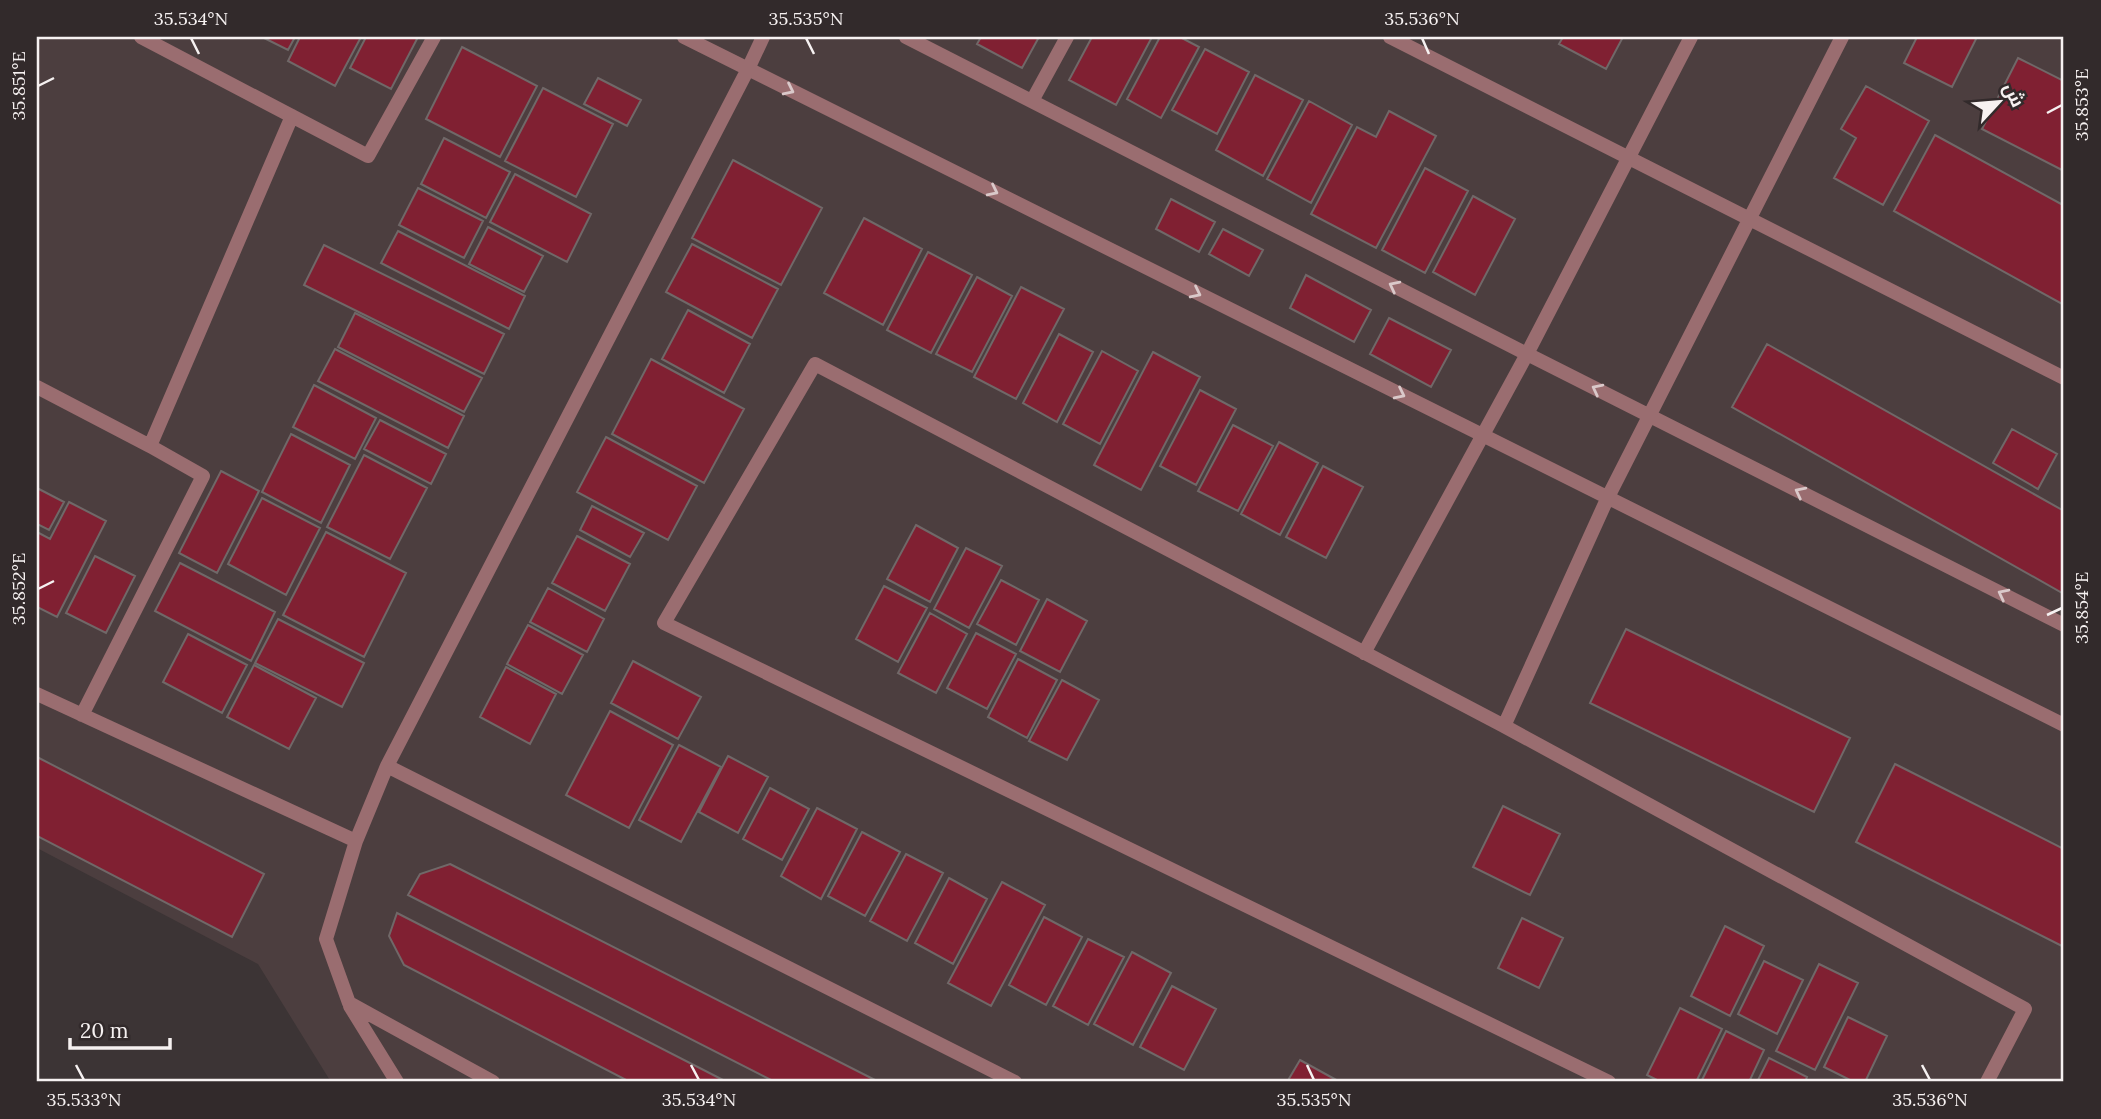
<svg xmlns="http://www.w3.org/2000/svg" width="2101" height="1119" font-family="Lora,Cairo,serif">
<rect width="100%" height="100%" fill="#3c3435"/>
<!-- built -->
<path fill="#4c3e3f" d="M37 37H2064V1082H331L258 964 37 848Z"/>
<!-- building -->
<path fill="#802032" stroke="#706868" stroke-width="2" d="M262 37H295L288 50Z
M300 37H361L335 86 288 61Z
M366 37H418L391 89 350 68Z
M981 37H1039L1022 68 977 44Z
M1092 37H1152L1116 105 1069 80Z
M1160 37H1180L1199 47 1161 118 1127 99Z
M1563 37H1623L1606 69 1559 44Z
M1917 37H1977L1952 87 1904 63Z
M462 47 537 86 500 157 426 119Z
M1205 49 1249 72 1217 134 1172 110Z
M2018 58 2064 81V171L1982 129Z
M1255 75 1303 100 1263 176 1216 150Z
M598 78 641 100 627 126 584 104Z
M1866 86 1929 121 1883 205 1834 178 1856 138 1841 129Z
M543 88 613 124 576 197 505 161Z
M1309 101 1352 125 1311 203 1267 179Z
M1389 111 1436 136 1376 248 1311 214 1357 127 1376 137Z
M1935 135 2063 205 2064 203V305L1894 211Z
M444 138 510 172 486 218 421 184Z
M733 160 822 208 781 285 692 238Z
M1425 168 1468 191 1425 273 1382 250Z
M515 174 591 214 567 262 490 222Z
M418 188 483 221 464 258 399 225Z
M1473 196 1515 219 1475 295 1433 272Z
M1171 199 1215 222 1199 252 1156 229Z
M864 218 922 249 883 325 824 293Z
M488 227 543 256 524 292 469 264Z
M1223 229 1263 250 1249 276 1209 254Z
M398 231 525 296 509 329 381 263Z
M692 244 778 289 752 338 666 292Z
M324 245 504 334 484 374 304 285Z
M928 252 972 275 931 353 887 330Z
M1306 275 1371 310 1354 342 1290 308Z
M977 277 1012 296 972 372 936 354Z
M1021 287 1064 309 1016 399 974 377Z
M688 310 750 344 724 393 662 359Z
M355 313 482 378 464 412 338 347Z
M1389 318 1451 350 1431 387 1370 354Z
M1059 334 1093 352 1057 422 1023 403Z
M1767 344 2064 511V594L1732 407Z
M335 349 464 416 448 448 318 381Z
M1102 351 1138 371 1100 444 1063 424Z
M1153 352 1200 377 1141 490 1094 465Z
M651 359 744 409 704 483 612 434Z
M314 385 376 418 355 459 293 427Z
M1200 390 1236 409 1196 485 1160 466Z
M380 420 446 454 431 484 364 449Z
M1233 425 1273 446 1238 511 1198 491Z
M2012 429 2057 454 2038 489 1993 463Z
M291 434 350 465 321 523 262 492Z
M606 437 697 486 668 540 577 492Z
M1279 442 1318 463 1280 535 1241 514Z
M364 455 427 488 390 559 327 527Z
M1323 466 1363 487 1326 558 1286 537Z
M221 471 259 491 217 573 179 553Z
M37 488 64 502 49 530 37 524Z
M262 498 320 528 286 595 228 564Z
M69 502 106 521 57 617 37 607V532L50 539Z
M592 506 644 533 630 557 580 530Z
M916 525 958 548 930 602 887 579Z
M326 532 406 573 364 657 283 615Z
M577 536 630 564 605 611 552 583Z
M966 548 1002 566 969 628 934 609Z
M95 556 135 576 106 633 66 613Z
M180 563 275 612 251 661 155 611Z
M1001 580 1039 600 1016 645 977 624Z
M884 586 927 608 898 662 856 639Z
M548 588 604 619 587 652 530 622Z
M1047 599 1087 621 1060 672 1020 651Z
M930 613 967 634 936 693 898 673Z
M278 619 364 663 342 707 255 663Z
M528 625 583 655 562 694 507 664Z
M1626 629 1850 738 1814 812 1590 703Z
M976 633 1016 654 987 709 947 688Z
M188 634 247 665 222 713 163 682Z
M1018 659 1057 680 1027 738 988 717Z
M633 661 701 697 678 739 611 703Z
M254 665 316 698 289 749 227 717Z
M506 667 556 694 530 744 480 717Z
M1062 680 1099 700 1067 760 1029 741Z
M610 711 673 745 629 828 566 795Z
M679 745 721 767 681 842 639 820Z
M728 756 768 777 738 833 699 812Z
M37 757 264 874 232 937 37 836Z
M1895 764 2064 849V947L1856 842Z
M770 788 809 809 782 860 743 839Z
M1503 806 1560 834 1530 895 1473 867Z
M817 808 857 829 821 899 781 876Z
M862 832 900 852 865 916 828 896Z
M906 854 943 873 907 941 870 921Z
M450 864 879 1082H775L408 895 420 874Z
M949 878 987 899 953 964 915 943Z
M1002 882 1045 905 991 1006 948 983Z
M397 913 727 1082H630L404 965 389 936Z
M1044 917 1082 937 1046 1005 1009 985Z
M1522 918 1563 938 1539 988 1498 968Z
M1725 926 1764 946 1730 1016 1691 996Z
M1088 939 1124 957 1088 1025 1053 1006Z
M1132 952 1171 973 1133 1045 1094 1024Z
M1764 961 1803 980 1777 1034 1738 1014Z
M1819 964 1858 983 1815 1070 1776 1051Z
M1172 986 1216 1009 1184 1070 1140 1047Z
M1680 1008 1722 1029 1696 1082H1661L1647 1075Z
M1848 1017 1887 1036 1865 1082H1854L1824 1067Z
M1726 1031 1764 1050 1749 1082H1707L1702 1080Z
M1769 1058 1807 1077 1805 1082H1757Z
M1300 1060 1340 1082H1287Z"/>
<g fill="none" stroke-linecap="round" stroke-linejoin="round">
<!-- street -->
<path stroke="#9a6d70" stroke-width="14" d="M141 37 368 156 434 37
M684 37 2064 725
M906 37 1527 354 2064 625
M1390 37 2064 378
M1842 37 1608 497 1504 726 2025 1009 1987 1082
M1032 101 1067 37
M37 387 150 446 203 476 82 715
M150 446 292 116
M1364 653 1527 354 1691 37
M37 694 356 841
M1504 726 815 364 664 623 1609 1082
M387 766 748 69 763 37
M350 1006 397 1082
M493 1082 349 1003 326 939 356 841 387 766 1015 1082"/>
</g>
<!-- one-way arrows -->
<defs><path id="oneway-chevron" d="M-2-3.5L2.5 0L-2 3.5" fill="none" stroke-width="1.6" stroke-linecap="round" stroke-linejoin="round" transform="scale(1.75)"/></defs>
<g stroke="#dac9ca">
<use href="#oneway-chevron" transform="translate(789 90) rotate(26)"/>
<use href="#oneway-chevron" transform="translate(993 191) rotate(26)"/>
<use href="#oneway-chevron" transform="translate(1394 286) rotate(-153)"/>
<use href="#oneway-chevron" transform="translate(1196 293) rotate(26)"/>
<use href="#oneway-chevron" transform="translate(1597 389) rotate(-153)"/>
<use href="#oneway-chevron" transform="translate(1400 394) rotate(26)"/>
<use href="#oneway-chevron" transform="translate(1800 492) rotate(-153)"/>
<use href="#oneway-chevron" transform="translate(2003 594) rotate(-153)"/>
</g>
<!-- ticks -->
<path fill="none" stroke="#f6f1f1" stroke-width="2.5" d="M191 38 199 54M806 38 814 54M1422 38 1429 54M38 86 54 78M2047 113 2062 105M38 589 54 581M2047 615 2062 608M76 1065 84 1080M691 1065 699 1080M1307 1065 1314 1080M1922 1065 1930 1080"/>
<!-- border -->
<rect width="2101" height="1119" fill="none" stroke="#322a2b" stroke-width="77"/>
<!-- north arrow -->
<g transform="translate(1999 102) rotate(64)" stroke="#322a2b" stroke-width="5" paint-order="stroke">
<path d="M0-5L12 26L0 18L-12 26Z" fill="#f6f1f1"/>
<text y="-10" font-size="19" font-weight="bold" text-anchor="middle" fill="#f6f1f1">ش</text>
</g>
<!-- scale -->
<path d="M70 1038v10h100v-10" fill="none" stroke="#f6f1f1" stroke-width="3.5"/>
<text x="80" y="1038" font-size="21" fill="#f6f1f1" stroke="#322a2b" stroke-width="5" paint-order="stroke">20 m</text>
<rect x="38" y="38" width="2024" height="1042" fill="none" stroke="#f6f1f1" stroke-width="2.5"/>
<g font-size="18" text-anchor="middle" fill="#f6f1f1">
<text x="191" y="25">35.534°N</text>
<text x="806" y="25">35.535°N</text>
<text x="1422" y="25">35.536°N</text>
<text transform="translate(19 86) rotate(-90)" y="6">35.851°E</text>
<text transform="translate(2082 105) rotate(-90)" y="6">35.853°E</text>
<text transform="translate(19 589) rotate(-90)" y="6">35.852°E</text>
<text transform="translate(2082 608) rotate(-90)" y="6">35.854°E</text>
<text x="84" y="1106">35.533°N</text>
<text x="699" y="1106">35.534°N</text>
<text x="1314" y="1106">35.535°N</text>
<text x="1930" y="1106">35.536°N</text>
</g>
</svg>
